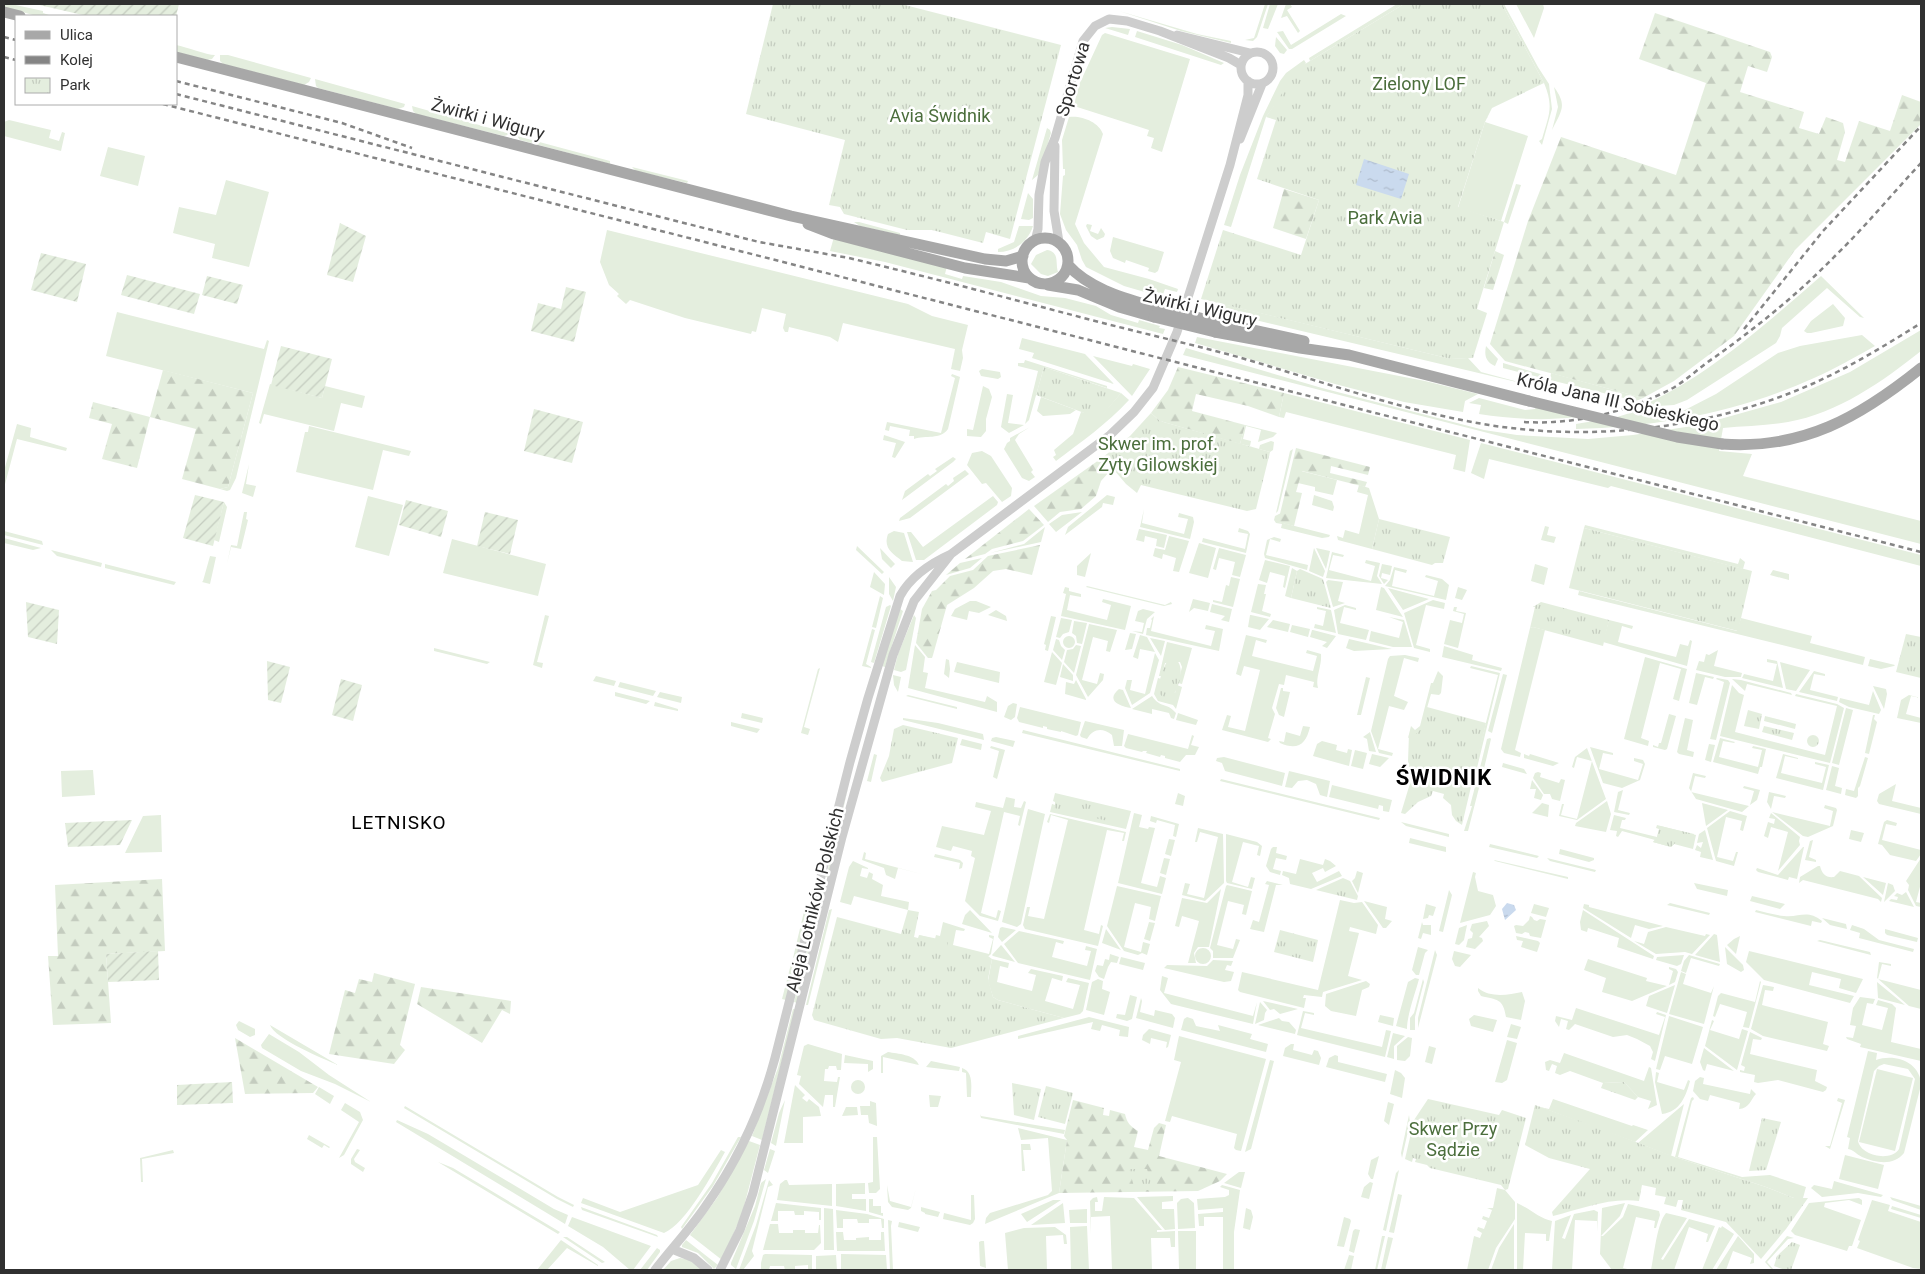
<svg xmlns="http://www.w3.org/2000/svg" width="1925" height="1274" font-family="Roboto,sans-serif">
<defs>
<pattern id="forest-firs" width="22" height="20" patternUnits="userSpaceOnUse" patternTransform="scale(1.25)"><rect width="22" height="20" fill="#e4eede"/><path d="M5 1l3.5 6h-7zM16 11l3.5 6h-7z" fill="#c4ccbf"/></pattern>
<pattern id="park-tufts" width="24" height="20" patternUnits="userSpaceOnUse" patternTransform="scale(1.25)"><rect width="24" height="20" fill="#e4eede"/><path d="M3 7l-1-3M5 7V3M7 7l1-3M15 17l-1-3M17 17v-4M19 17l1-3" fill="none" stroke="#c4ccbf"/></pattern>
<pattern id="garden-furrows" width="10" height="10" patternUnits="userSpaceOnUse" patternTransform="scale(1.25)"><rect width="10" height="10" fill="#e4eede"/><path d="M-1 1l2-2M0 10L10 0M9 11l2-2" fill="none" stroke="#c4ccbf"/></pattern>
<pattern id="water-ripples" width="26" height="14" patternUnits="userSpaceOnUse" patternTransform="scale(1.25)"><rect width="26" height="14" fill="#cadaee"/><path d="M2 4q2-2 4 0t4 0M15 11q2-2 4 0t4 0" fill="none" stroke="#aebbcc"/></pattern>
</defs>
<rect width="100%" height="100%" fill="#fff"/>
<!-- grass -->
<path fill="#e4eede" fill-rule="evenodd" d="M4 4H11L43 11V13L49 15H33L4 7Z
M1265 4H1268L1257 37 1253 41 1245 40 1254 38Z
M1270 4H1278L1268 29 1263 28Z
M1286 4H1290L1292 7 1287 10 1300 31 1298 33 1287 16 1281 18Z
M1397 4H1404L1310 61 1309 58Z
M1502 4H1504L1538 67 1549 84 1552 109 1542 145 1539 141 1542 139C1549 115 1554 107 1544 83Z
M1516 4H1543L1544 8 1534 38Z
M1119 11 1197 34 1231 41V43L1181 31Z
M1341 14 1346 16 1292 49H1289L1277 32 1283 31 1291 45Z
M1112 27 1130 29 1128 35 1105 28Z
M1137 31 1182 45 1224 63 1221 65 1135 37Z
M1105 33 1190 59 1162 152 1151 148 1154 138 1147 136 1149 130 1074 106 1078 87 1102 35Z
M1276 37 1287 50 1284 54 1280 53 1275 46Z
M176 45C187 47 206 55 215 55L212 59 207 60 176 52Z
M220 55H228L311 78 309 82 304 85 223 64 220 61Z
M1304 60 1306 63 1266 117 1231 227 1224 225 1240 175 1263 116 1280 81 1286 73Z
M315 79 405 104 404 107 398 109 318 88 316 86Z
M1554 87C1568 106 1561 111 1552 130L1558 107Z
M412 106 511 134 504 136 416 114 413 111Z
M1069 117C1081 115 1099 122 1103 134L1075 224 1084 243 1104 267 1149 279 1178 289 1177 292 1165 289 1162 297 1124 286 1086 267 1082 260 1077 245 1066 230 1060 214 1063 176 1065 175V169H1063L1062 140Z
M9 120 51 130 49 138 59 141 62 132 65 133 61 151 4 136V122Z
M1485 122 1528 136 1501 221 1458 208Z
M1047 128 1050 130 1051 133 1040 170 1038 175 1032 180Z
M517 136 610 161V164L520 140Z
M108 147 145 156 138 186 100 176Z
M632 167 688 181 687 183 636 171Z
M226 180 269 192 249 267 212 258 215 244 173 233 179 207 216 215Z
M1516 184 1521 185 1508 224 1504 222Z
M1028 193 1033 199V218L1029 220 1021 219Z
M854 222H859L900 233V235L860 226Z
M1087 224 1092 225 1090 231 1098 234 1101 228 1105 234 1104 237 1097 240 1091 236 1086 226Z
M1019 226H1033C1028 242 1014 252 998 252V249L1014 242Z
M607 230 908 304 932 316 968 325 962 350 963 358 960 371 951 369 955 349 843 323 838 342 830 337 789 327 788 332H785L783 328 786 314 762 308 756 332 752 331 751 334 685 318 630 300 626 304 617 296 619 294 609 285 600 262Z
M834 237 947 266 945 274 962 279 963 276 1001 282 1041 296 1065 298 1096 306 1111 315 1138 323 1139 320 1160 326 1159 328 1165 329 1163 334 885 262 830 251Z
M1113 237 1164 252 1158 271 1155 273 1148 271 1149 268 1126 260 1125 263 1113 258 1110 251Z
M1047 250C1060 252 1055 263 1058 272L1048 276 1041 274 1031 264 1036 255Z
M1821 276 1864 318 1860 317 1827 288 1782 328 1780 336 1776 343 1687 400 1674 405 1658 406 1646 404C1711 374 1767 323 1821 276Z
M1223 304 1451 359 1468 358 1481 372 1533 386 1222 312Z
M1833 304 1845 318 1843 326 1811 333H1807L1804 331 1811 321Z
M117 312 264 349 267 340 269 341 236 478 230 490 227 491 220 489 228 487 253 393 106 356Z
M1921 330V351C1882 382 1838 413 1788 422 1767 426 1744 426 1723 428L1719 451 1752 454 1743 476 1921 521V544L1183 355 1186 348 1322 388 1484 430 1517 435 1588 439 1633 435 1699 425 1781 402 1850 372Z
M1862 335 1875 346C1855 357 1835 369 1814 378 1739 412 1658 427 1576 429V424L1617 417 1640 410 1663 416 1681 412 1716 394 1778 353 1800 346Z
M1197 337 1425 381 1478 394 1465 401 1463 412 1404 402 1335 384 1195 343Z
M1022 338 1085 354 1114 384 1032 358 1034 353 1019 349Z
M1486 346 1498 359 1495 366C1486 362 1484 356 1486 346Z
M1093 356 1132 366 1133 364 1150 369 1132 396Z
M1025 360 1107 386V388L1044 367 1029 420 1025 424 1038 371 1018 366V363H1024Z
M1503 363 1547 376 1546 379 1503 368Z
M982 369 1000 372 1001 377 998 379 981 376 979 371Z
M1551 373 1643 398 1636 401 1550 380Z
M952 374 960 377 948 429C940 440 926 435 914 439V436H909L910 430 890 426 889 431 885 430 887 422 941 433 955 378 951 376Z
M270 384 322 398 325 386 365 396 362 408 341 403 334 431 264 414 261 424 259 423Z
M983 386 989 389 992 397 986 419V431L981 437 967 436V429L973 430Z
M1121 393 1129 400C1107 424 1081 442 1056 461L1053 457 1056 455 1054 450 1073 434 1081 412 1102 415Z
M1284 393 1470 440 1465 472 1453 469 1456 455 1286 412 1284 418 1279 417Z
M1007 394 1013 395 1008 423 1024 425 1009 433 1001 427Z
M1041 397 1076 410 1070 414 1043 416 1037 411Z
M1479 398 1525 410 1535 409 1536 407 1576 417C1543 421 1512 419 1479 414L1481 405 1469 403Z
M17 424 31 428 30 437 67 448 66 451 17 439 4 488V471Z
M1245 425 1277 433 1273 437 1258 442 1261 430 1246 426 1243 439 1251 441 1250 446 1240 444Z
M309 426 411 451 409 456 383 450 373 490 296 472 305 432H308Z
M1030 427 1019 434 1015 440 1033 470 1031 472 1035 477 1029 481 1022 478 1004 449 1007 443 1010 441V438Z
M884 435 905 442 895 458 892 457 896 443 883 440Z
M1271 441 1274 442 1273 450 1270 452 1259 449 1260 445Z
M1481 443 1921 555V566L1611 486 1608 488 1489 459 1484 479 1471 473Z
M1293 449 1278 511 1276 513 1290 451Z
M982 451 991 456 1012 488 1011 496 1002 502 986 483 982 484 967 465 972 453Z
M953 457 956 459 953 462 902 500 905 491 928 474 930 476 937 471 935 469Z
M249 464 246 484 256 486 253 497 242 493Z
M965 470 969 474 910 518 899 521 900 518 946 484 948 486 954 481 953 478Z
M1301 471 1337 480 1333 495 1315 491V487L1298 483Z
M1359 485 1369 488 1379 519 1372 549 1338 540 1337 536 1343 538 1345 530 1359 534 1368 495 1357 492Z
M1107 495 1115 497 1113 505 1103 503 1102 507 1065 535 1068 527Z
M1314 495 1332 501 1334 507 1333 511 1312 505Z
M368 496 403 505 389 556 355 547Z
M993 496 998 502 997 505 924 560H916L907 532H911L923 547Z
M224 502 227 507 219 542 214 540Z
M1144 509 1142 523 1184 534 1188 519 1178 517 1179 513 1193 517 1194 522 1190 539 1140 527Z
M244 512H247L246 519 248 520 241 549 231 547 227 564 231 545 237 546Z
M1082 512 1056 532 1049 524 1062 515Z
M1281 513 1279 522 1330 535 1329 537 1322 538 1281 528 1282 524 1276 523 1274 520 1275 516Z
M1585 525 1738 564 1740 558 1745 562 1743 569 1584 528Z
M1545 526 1549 527 1547 535 1556 537 1554 543 1541 540Z
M1045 527 1041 542 990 553 1024 544Z
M1239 528 1248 531 1250 534 1246 553 1202 542 1203 538 1245 549 1248 534 1238 532Z
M1139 529 1167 535 1164 548 1156 546 1157 539 1145 536 1144 542 1136 540Z
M4 531 42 541 43 545 4 535Z
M894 531 904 533 913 562 902 561C892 553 883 548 888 534Z
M1169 536 1189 541 1179 572 1173 571 1176 558 1163 554 1162 559 1153 556 1155 548 1165 550Z
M1274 537 1281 539 1280 542 1270 539 1266 555 1308 565 1307 570 1265 558 1264 554 1267 540Z
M4 538 41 548 33 550 4 543Z
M452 539 546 564 538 596 443 573Z
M1199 543 1216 548 1208 578 1189 573Z
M857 546 884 572 882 574 856 550Z
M880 548 895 564 891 568 882 559Z
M1219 548 1246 555 1240 577 1232 575 1235 562 1219 558 1216 570 1213 569Z
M1314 548 1325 571 1323 577 1309 571Z
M1316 548 1330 551 1326 569Z
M51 550 102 563 101 567 57 556Z
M1332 552 1344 555 1343 557 1333 555 1329 570 1371 581 1375 566 1365 563 1366 560 1380 563 1377 576 1382 584 1326 578Z
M1091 553 1085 577 1077 575V566Z
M210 556 216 557 210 584 202 582 203 581Z
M1265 560 1290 566 1285 588 1283 587 1285 576 1270 572 1267 583 1259 580Z
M105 564 176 582 174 585 105 568Z
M1382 564 1392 566 1390 575 1382 573 1381 578 1388 580 1384 584 1379 576Z
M1535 564 1548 568 1544 585 1531 581Z
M1394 567 1407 570 1406 573 1395 570 1392 586 1434 596 1438 581 1425 577 1426 575 1442 579 1449 585 1446 600 1385 586 1390 580Z
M1292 568 1297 571 1291 598 1285 596Z
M1773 570 1789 574V580L1770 575Z
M874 572 885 584 884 595 870 587Z
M889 577 896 587 893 601 889 594Z
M1231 577 1240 579 1233 607 1213 602V600L1222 602 1226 585 1229 586Z
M1328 580 1343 582 1338 601 1345 603 1333 607 1326 582Z
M1258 584 1266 585 1264 594H1266L1262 611 1271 614 1270 617 1251 612Z
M1087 586 1165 605 1171 602 1172 604 1164 606 1086 587Z
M1065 587 1069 588V591L1081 594V597L1070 595 1067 610 1107 620 1111 605 1102 602 1103 599 1131 606 1125 630 1061 616 1066 594 1063 593Z
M1381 587 1384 588 1403 617 1376 610Z
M1458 587 1467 590 1462 600 1455 598Z
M1388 588 1429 599 1403 610Z
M1579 591 1737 631 1741 618 1812 636 1810 643 1865 657 1863 665 1578 595Z
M880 596 883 598 876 628 872 627Z
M1193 599 1210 603 1208 611 1194 608 1189 612Z
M1433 600 1445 603 1444 609 1426 605 1416 645 1430 649V652L1414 648 1404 613Z
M970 601H976L991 607 979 613 969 611 967 620 951 616 955 609Z
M1212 604 1232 609 1229 622 1221 620 1225 616 1210 612Z
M890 605 891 606 874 663 871 662 886 607Z
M1345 605 1356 608V610L1344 607 1340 623 1369 630 1366 640 1338 634 1334 610Z
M1317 607 1331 610 1336 633 1314 628 1315 624 1323 626 1326 611 1317 609Z
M1454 607H1457L1456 611 1466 613 1458 648 1444 644 1450 620 1462 623 1464 614 1453 611Z
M900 609 903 611 885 667 882 666Z
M1143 609 1155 612 1147 619 1143 634 1132 631 1142 632 1144 623 1135 621 1138 611Z
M996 610 1006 616 1007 621 988 615Z
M545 615 549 616 537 662 543 663 542 668 533 665Z
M914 615 916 618 906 670 901 672 894 670 898 654Z
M1250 615H1251L1269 619 1260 630 1248 627Z
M1051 616 1056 617 1048 651 1045 650 1046 645 1044 644Z
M1154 616 1151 631 1211 646 1215 631 1205 629 1206 625 1223 629 1219 651 1146 635 1147 628H1150L1152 620 1151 619Z
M1389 617 1404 620 1412 647H1393L1369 641 1371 631 1399 638 1403 622Z
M1061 618 1072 620 1069 632 1063 634 1060 638 1056 637Z
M1273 620 1290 624 1288 632 1267 627Z
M1609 620 1633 626 1632 629 1622 626 1618 642 1676 657 1680 644 1688 646 1690 640 1692 641 1687 666 1603 642Z
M1074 621 1087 623 1082 644 1077 643 1076 636 1072 633Z
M1089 624 1117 630 1110 652 1106 651 1108 641 1093 637 1082 680 1097 684 1100 673 1104 674 1103 680 1088 697 1076 675Z
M1292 625 1310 629 1308 637 1290 632Z
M1533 627 1545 630 1515 750 1521 753 1520 757 1504 753 1501 749 1530 628Z
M872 629 875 630 866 664 871 667V668L862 666Z
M1312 630H1313L1336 636 1327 648 1322 646 1327 642 1310 637Z
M1130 633 1136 634 1132 649 1125 650Z
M1140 635 1147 637 1155 652 1140 649 1138 659 1133 657Z
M1246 635 1267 640 1266 643 1256 640 1252 656 1313 671 1317 656 1306 653 1307 650 1321 654C1322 666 1315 678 1318 688L1313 687 1314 682 1286 675 1284 685 1279 684 1272 708 1275 714 1268 738 1271 739 1268 742 1222 730 1227 715 1231 716 1228 727 1245 731 1260 670 1244 666 1241 676 1236 674Z
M1063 642a6 6 0 1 1 12 0a6 6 0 1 1-12 0Z
M1150 638 1165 641 1161 656Z
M1056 639 1059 640 1061 646 1065 650 1062 660 1053 650Z
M1349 639 1392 649 1354 651 1346 648Z
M1167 642 1192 648 1182 684 1178 683 1182 667 1180 662 1165 663 1162 676H1159Z
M915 645 925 657 923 672 928 673 925 688 985 702 987 696 997 702V712L908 688Z
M1076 645 1081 646 1074 673 1064 662 1067 650 1073 649Z
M1444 646 1473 655 1472 660 1502 668 1501 671 1442 657Z
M434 648 490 662 487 664 434 651Z
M1718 650 1714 666 1742 673 1741 677H1725L1696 670 1699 661 1704 662 1706 654 1709 655Z
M1052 652 1062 663 1056 685 1044 682Z
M1155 653 1159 660 1150 693 1132 705 1125 688 1127 680H1132L1130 690 1145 694Z
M1405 655 1419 658 1418 662 1404 658 1394 696 1408 702 1404 710 1389 706 1378 749 1393 753 1392 756 1379 753 1371 731 1388 659 1390 656Z
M1645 657 1687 669 1679 701 1673 699 1681 669 1660 663 1641 738 1649 741 1648 746 1624 739Z
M946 659 949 660 950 669 949 678 944 674Z
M1767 659 1777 661 1783 688 1742 678 1744 674 1773 681 1777 664 1767 662Z
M1870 659 1895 665 1894 666 1881 669 1868 666Z
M957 662 1000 672 999 683 954 672Z
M1780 662 1810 670 1796 691 1786 689Z
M1063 664 1073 675V681L1060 677Z
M1471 666 1500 673 1477 768 1473 774 1498 675 1470 668Z
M820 668 804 727 810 729 808 735 801 733 818 669Z
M1438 671 1443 676 1441 693 1439 695 1431 694 1427 708 1429 730 1408 738 1411 726 1415 730 1420 726 1431 683H1433Z
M1814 671 1825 674V676L1814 674 1810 690 1838 697 1837 701 1799 692Z
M1696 673 1714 677 1713 679 1705 677 1697 705 1689 703Z
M1503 674 1507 675 1492 733 1488 731Z
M893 675 901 677 898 692 894 685Z
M596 676 616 681 614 686 593 681Z
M1366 677 1370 678 1361 715H1357Z
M1158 678 1161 679 1159 689 1175 693 1177 685 1182 687 1176 709 1173 705 1158 701 1154 694Z
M1717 678 1728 680 1730 683 1716 740 1710 739 1724 682 1716 679Z
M1732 679 1741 680 1791 693 1792 695 1747 684 1745 691Z
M1076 680 1086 699V700L1065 694 1066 682 1074 684Z
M620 682 656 691 653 696 618 687Z
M1732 685 1739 693 1744 695 1735 732 1825 755 1837 706 1795 696 1796 694 1837 704 1844 708 1830 763 1720 736Z
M1873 686 1886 689 1887 694 1884 709Z
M1281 688H1283V691L1290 692 1284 717 1279 715 1276 708Z
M1119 689 1123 690 1131 708C1120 706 1105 701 1119 689Z
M1873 691 1881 710 1879 714 1849 707 1839 702 1840 698 1869 705Z
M615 692 650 701 646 704 615 696Z
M660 692 682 697 681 703 657 697Z
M908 695 957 707V709L906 696Z
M1909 695 1921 698 1911 696 1906 714 1921 718V723L1897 718 1901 700Z
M1152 696C1161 709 1167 702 1176 713L1174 719 1171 718 1169 713 1152 709V714L1132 709Z
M655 702 678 709V711L654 706Z
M1013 703 1017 704 1015 717 1011 720 1004 717 1008 706Z
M1020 707 1081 722 1078 735 1076 736 1061 731V732L1047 729V727L1043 726V728L1019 722 1017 718Z
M1846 708 1853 710 1839 765 1832 763Z
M742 713 763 718 762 723 741 718Z
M1178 713 1198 720 1196 725 1176 720Z
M1669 714 1676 716 1667 749 1665 750 1653 747V745L1658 747 1659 743H1661Z
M1873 715H1875L1874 719 1877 722 1869 754 1865 753Z
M1765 716 1796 724 1795 729 1764 721Z
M903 718 938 723 983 734 984 740 903 720Z
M1685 718 1693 720 1687 750 1694 752 1693 757 1679 754 1677 752Z
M1085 721 1124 730 1122 746H1114L1112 735C1102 727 1093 729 1087 739L1081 737 1080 735Z
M731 722 760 729 757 733 731 726Z
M1303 726 1310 727C1306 744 1298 751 1280 743L1279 741 1284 742 1286 732 1300 736Z
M1023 730 1180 769V771L1022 733Z
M1370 732 1376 752 1369 751 1367 739 1363 737Z
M1128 734 1188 749 1192 735 1194 736 1191 745 1199 747 1195 755H1186L1180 762 1165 758V756L1161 755 1160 757 1146 753 1147 751H1143L1142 752 1126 748 1124 746Z
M996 737 1015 741 1013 747 991 741 992 738Z
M1490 738 1491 739 1482 777 1478 776 1487 739Z
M1720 738 1735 742 1734 743 1723 741 1719 757 1758 767 1762 750 1752 748 1753 746 1766 749 1762 767H1760L1758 774 1713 762Z
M962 739 982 744 981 750 960 745Z
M1322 741 1337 745 1336 750 1347 753 1348 749 1352 750 1349 766 1313 756 1317 744Z
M1709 744 1715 745 1711 762 1705 760Z
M991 746 1005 750 997 779 993 777 999 751 990 748Z
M1590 747 1613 753V755L1603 753 1599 769 1638 780 1643 764 1634 761V758L1643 760 1645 764 1640 780 1622 788 1603 783Z
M1587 748 1606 799 1577 820 1559 816 1562 804H1564L1561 815 1577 819 1592 761 1577 757 1574 768 1572 767 1575 757Z
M1355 750 1367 753 1363 769 1351 766Z
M874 754 877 755 871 782 867 781Z
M1372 754 1389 758 1380 767 1369 764Z
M1524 754 1529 756 1530 754 1559 763 1553 766 1524 758Z
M1783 754 1798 758V759L1785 756 1781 773 1822 783 1826 767 1815 764V762L1829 765 1823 790 1776 778Z
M1224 757 1285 773 1282 786 1225 771 1222 763 1216 761 1217 758Z
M1865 757 1868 758 1860 786 1858 788V796L1856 798 1845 795 1846 789 1854 791Z
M1503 763 1524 769 1527 774 1502 767Z
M1832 766 1839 768 1835 786 1842 788 1841 794 1826 790Z
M93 770 95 795 62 797 61 771Z
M1289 771 1330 781 1327 797 1320 795 1316 784 1307 780 1298 781 1292 788 1285 787Z
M1538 772 1541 773 1540 777 1559 783 1561 779 1565 780 1560 801 1552 799 1550 794H1544L1533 778 1535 773Z
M1693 773 1706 776 1705 778 1695 776 1691 792 1749 806 1742 812 1696 799 1689 788Z
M850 779 828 877H826Z
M1221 779 1380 818 1379 820 1220 781Z
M1477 779 1481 780 1468 831H1464L1472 806H1470Z
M1532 780 1543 795 1541 800 1534 798 1536 789H1530Z
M1896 784 1892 801 1921 808V814L1879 804 1877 801 1879 794Z
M1332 785 1392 800 1389 812 1383 811V806L1379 805 1378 809 1329 797Z
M1744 786 1760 790 1757 800 1750 805 1754 791 1743 788Z
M1623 790 1618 810 1630 813 1629 815 1614 812 1618 792Z
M1769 792 1786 796 1785 798 1774 796 1771 809 1767 802Z
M1055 793 1131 811 1126 829 1050 812 1052 804 1055 805V802L1053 801Z
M1178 793 1185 796 1183 806 1175 804Z
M1006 797 1015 799 1014 807 1021 808 1024 801 1026 802 1020 826 1018 825 1020 816 1004 812 981 913 996 918 998 910 1001 911 998 921 980 916 965 901 975 858 971 856 972 851 953 846 951 851 936 847 942 826 984 835 991 811 975 807 976 802 1003 808Z
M1607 801 1611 814 1606 832 1575 826 1576 823Z
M1542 803 1549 805 1548 817 1532 813Z
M1702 803 1728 810 1706 826Z
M1825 805 1836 808 1837 810 1833 826 1808 837 1803 836 1772 812 1830 826 1833 811 1824 808Z
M1028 809 1045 814 1021 924 1017 927 1002 922Z
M1730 811 1747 816 1743 831 1740 830 1742 821 1726 817 1717 857 1733 861 1736 852H1738L1734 866 1716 861 1707 828Z
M1134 813 1142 815 1139 827 1148 829 1149 827 1155 828 1141 883 1157 887 1160 876 1166 878 1162 894 1118 883Z
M1771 813 1800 837 1799 841 1800 845 1778 871 1788 832 1771 827 1768 838 1764 836 1768 822 1774 824 1775 819 1769 818Z
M1050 814 1126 832 1124 841H1122L1124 833 1107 830 1084 930 1099 934 1101 925 1103 926 1098 946 1025 929 1023 925 1027 907H1030L1028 916 1044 919 1068 820 1051 815 1049 823 1047 822Z
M161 815 162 852 125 853 143 816Z
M1614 815 1626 818 1625 820H1622L1620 828 1657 837 1659 829 1656 828 1657 825 1696 835 1693 849 1674 844 1671 847 1653 842 1655 840 1622 831 1618 837 1616 836 1617 831 1610 830Z
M1151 816 1179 824 1176 837 1173 836 1175 825 1157 820 1156 823 1150 821Z
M1887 820 1897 823 1896 826 1886 824 1882 840 1921 850V854L1916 861 1890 855 1882 845 1878 844 1884 822Z
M1401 822 1449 834V837L1406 826Z
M1198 828 1223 834 1224 883 1205 901 1182 895 1185 883 1190 884 1187 894 1204 898 1218 837 1200 832 1197 842H1195Z
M1705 830 1713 860 1700 857 1701 852 1695 850 1697 845 1701 848 1703 842 1697 843 1699 834Z
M1851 830 1864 833 1861 842 1849 839Z
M1226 834 1257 842 1262 846 1260 856 1257 855 1259 846 1243 842 1232 882 1248 887 1251 877 1255 878 1252 889 1227 883 1226 881Z
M1410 838 1446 847V852L1409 843Z
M1169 839 1175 840 1171 856 1165 854Z
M1813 840 1809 857 1816 860V862L1805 860 1810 841Z
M1490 844 1539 856 1537 858 1489 847Z
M1273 847H1277L1276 853 1287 856 1286 860 1276 858 1273 869 1281 871 1280 875 1270 872 1266 866 1271 849Z
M1803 847H1804L1797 879 1789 877 1788 880 1758 872 1756 870 1757 868 1778 875Z
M1560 849 1594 858V860L1589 862 1559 854Z
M864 852 866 853 865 859 925 875 898 868 895 879 886 875 884 868 862 860Z
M935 854 960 860 963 863 962 868 959 869 960 863 934 857Z
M1164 858 1170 859 1166 875 1160 873Z
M1547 858 1596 870 1595 872 1550 861Z
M1921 858V883L1916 902 1921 903V907L1916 906 1908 890 1909 885 1906 881Z
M1300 859 1323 865 1325 859 1330 861 1336 866 1325 872 1323 868 1312 873 1317 882 1339 871 1342 876 1311 889 1290 884 1289 878 1282 875 1283 871 1296 874Z
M1494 860 1568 877V879L1495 861Z
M853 861 868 868V869L862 868 860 876 867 878 869 872 873 874 872 879 883 885 881 896 909 902 908 910 854 896 851 905 840 902 849 867Z
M1818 866H1820C1822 874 1826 878 1834 877L1840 871 1859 876 1882 898 1881 902 1878 899 1803 880 1799 883 1800 877Z
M1357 871 1363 873 1358 893 1352 881 1355 878Z
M1473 872 1476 873 1475 877 1478 891 1493 895 1496 906 1490 915 1460 923Z
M1863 877 1886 883 1883 895Z
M1267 881 1283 885H1276L1264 932 1250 929 1253 920 1259 922 1269 885 1265 884Z
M1694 883 1728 890 1727 896 1697 889Z
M1888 883 1893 885 1895 891 1884 902Z
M824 884 826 885 797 1003 794 1002Z
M1227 885 1252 891 1246 915 1242 914 1244 905 1228 901 1217 945 1233 949 1236 939 1240 940 1233 958H1213V951L1210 948 1226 886Z
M1117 886 1161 896 1155 921 1149 919 1151 907 1135 903 1124 947 1141 952 1143 942 1150 944 1147 955 1142 953 1138 955 1124 951 1107 926Z
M1221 889 1209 947H1198L1194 953 1196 963H1188L1199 921 1182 916 1179 927 1175 926 1182 898 1207 903Z
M1449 890 1452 895 1443 932 1439 931Z
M1906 892 1914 907 1889 901 1891 899 1897 900 1898 897 1894 896 1897 893 1902 895Z
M1752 896 1785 904 1780 909 1750 901Z
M1340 900 1354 903 1362 902 1378 925 1376 934 1350 927 1349 931 1359 933 1348 976 1362 980 1323 992 1322 997 1304 995 1303 998H1306L1304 1008 1240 992 1238 990 1242 972 1318 990Z
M1364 901 1387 907 1385 919 1392 921 1386 928H1383Z
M806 903 808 908 797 955 793 958Z
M1670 903 1710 913 1709 915 1667 905Z
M1426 904 1436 907 1433 916 1429 915 1428 918 1423 919Z
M1534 904 1549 908 1546 917 1531 913Z
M1584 904 1589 905V907L1663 926 1649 929 1635 925 1631 938 1583 908Z
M832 909 808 1005H806L829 910Z
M970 910 992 933 962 924 965 915Z
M1583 910 1654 956 1653 959 1617 947 1619 938 1588 928 1587 932 1581 930 1580 922Z
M1756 910C1765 912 1774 915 1784 916 1799 918 1807 909 1822 921L1821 923 1812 921 1811 926 1755 912Z
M1530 916 1532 917 1534 920 1537 921 1540 919 1546 920 1541 938 1530 936 1529 933 1525 932 1522 934 1516 933 1514 926 1516 925 1523 926 1529 920Z
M1822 918 1846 924 1847 929 1830 925Z
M1487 921 1489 926 1479 937 1482 938 1483 941 1475 949 1466 947 1468 939 1472 938 1473 933 1470 930 1472 924Z
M943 922 965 929 964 931 956 930 953 945 989 954 993 939 989 937V935L994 936 991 954 973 970 919 935 935 939 936 935 940 936Z
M1149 922 1155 923 1150 941 1144 939Z
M1422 922 1423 925H1431V935L1423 933 1421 939 1418 938Z
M1467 925 1464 940 1459 945 1455 944 1459 928Z
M1852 925 1864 929 1879 940 1914 949 1913 952 1859 938 1860 933 1850 930Z
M1002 927 1016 930 1002 942 998 937 1000 928Z
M1666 927 1705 936 1706 934 1710 935 1692 954 1685 952 1656 954 1634 941 1644 944 1648 932Z
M1106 929 1121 950 1102 943Z
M1885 929 1918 938 1917 942 1887 935 1885 933Z
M1019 931 1064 941 1063 944 1056 942 1052 957 1087 966 1091 951 1085 950 1086 946 1097 949 1090 980 1018 963 1004 944Z
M1714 934 1717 935 1720 962 1695 955Z
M1516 936 1538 941 1540 943 1537 952 1521 947 1523 941 1517 940Z
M1740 936 1736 954 1727 945 1734 939Z
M1820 940 1870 952 1871 955 1817 941Z
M1001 945 1002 946 1015 962 993 956 992 955Z
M1418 947 1428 950 1425 953 1419 975H1416L1412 970Z
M1725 947 1743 965 1744 970 1741 972 1727 964Z
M1195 956a8 8 0 1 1 16 0a8 8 0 1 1-16 0Z
M1435 950 1437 955 1418 1028V1018Z
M1454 951 1471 955 1460 967 1455 966 1452 959Z
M1749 951 1863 979 1856 993 1839 988 1841 979 1812 972 1809 985 1854 996 1850 1003 1764 980 1746 962Z
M1110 954 1119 957 1117 963 1111 962 1108 967 1104 979 1099 977 1095 971 1097 965 1103 966 1105 959 1109 960Z
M1684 955 1681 964 1677 966 1656 960 1657 957Z
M1689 955 1720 964 1719 966 1691 958 1686 973 1681 971 1684 961Z
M1121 957 1145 963 1143 970 1119 964Z
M992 959 1009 963 1008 968 1000 966 997 982 1032 991 1036 975 1028 973 1031 969 1063 976 1062 981 1052 978 1045 1001 1073 1009 1080 985 1066 982 1068 978 1089 983 1083 1011 1080 1014 1064 1018 998 1000 993 997 988 981Z
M1588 959 1647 978 1646 981 1667 986 1632 1001 1602 992 1606 978 1584 970Z
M1213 960 1233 961 1231 966 1227 965 1225 970 1234 972 1231 981 1224 982 1164 968 1167 965 1207 966Z
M1879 962 1891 964V966L1882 964 1878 979 1921 990V1009L1909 1006 1877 978Z
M791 964 793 969 786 1000 782 999Z
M1669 967 1676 969 1678 972 1675 982 1669 985 1673 971 1669 969Z
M1681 972 1686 974 1683 984 1711 993 1714 986 1704 1024 1669 1014Z
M1162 976 1168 978 1164 993 1253 1016 1257 1002 1253 1024 1171 1004 1160 990Z
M1415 978 1419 979C1415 994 1407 1015 1407 1029L1396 1026 1408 982Z
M1098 979 1103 981 1102 989 1110 992 1104 1015 1086 1010 1092 982Z
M1423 979 1424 982 1415 1017V1030H1410V1018L1414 1013Z
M1366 981 1370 984 1369 987 1362 990 1356 1016 1331 1011 1325 1006 1326 994Z
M1760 981 1761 982 1749 1028 1743 1027 1747 1012 1720 1004 1715 1017 1713 1016 1718 996 1721 993 1755 1002Z
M1877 982 1905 1005 1878 998Z
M1675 985 1667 1013 1646 1006 1649 996Z
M1763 985 1774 987 1773 991 1765 990 1762 1005 1828 1022 1823 1044 1829 1046 1827 1051 1763 1036 1751 1029Z
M1478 988C1490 998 1508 995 1522 992L1525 1001 1521 1020 1506 1017C1503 998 1497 1000 1481 996L1478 991Z
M1130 995 1137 997 1132 1019 1127 1021 1116 1018 1117 1014 1125 1015Z
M1860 997 1875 999 1873 1004 1867 1003 1862 1025 1882 1030 1888 1008 1876 1005 1878 1000 1892 1004 1896 1008 1891 1042 1921 1049V1061L1860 1047 1861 1044 1847 1039 1846 1037 1853 1038 1856 1026 1850 1025 1853 1008Z
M1141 998 1142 1001 1140 1012 1154 1016 1155 1010 1172 1014 1175 1018 1173 1028 1136 1018Z
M1263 1001 1298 1009 1280 1014 1274 1009 1270 1010Z
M1260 1002 1267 1010 1265 1013 1264 1020 1255 1024Z
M1576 1008 1659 1035 1665 1017 1656 1014 1657 1012 1666 1015 1655 1061 1651 1059 1653 1052 1650 1046 1637 1039 1627 1035 1613 1037 1575 1024 1569 1030 1566 1029 1568 1021 1561 1019 1559 1027 1555 1021 1556 1016 1572 1020Z
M793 1009H795L762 1140 752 1136 778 1068Z
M1303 1011 1314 1013V1015L1305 1013 1301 1028 1382 1047 1386 1030 1391 1031 1385 1057 1297 1035Z
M1380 1015 1394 1018 1393 1026 1378 1022Z
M1474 1015 1497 1020 1493 1032 1471 1026 1469 1019Z
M1669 1016 1703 1027 1692 1064 1665 1056 1660 1070 1656 1069Z
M1089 1017 1129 1027 1128 1037 1119 1036 1120 1030 1102 1025 1100 1031 1091 1029 1093 1022 1018 1039V1036Z
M1187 1017 1193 1019 1196 1026 1220 1031 1218 1025 1252 1034 1250 1039 1268 1044 1266 1052 1181 1030 1184 1019Z
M1279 1018 1282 1021 1289 1022 1296 1030 1295 1034 1258 1025Z
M1712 1020 1714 1021 1710 1030 1739 1039 1742 1029 1748 1031 1737 1070 1705 1046Z
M239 1021 255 1029V1035L250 1037 238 1030 236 1025Z
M1511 1024 1521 1027 1517 1039 1507 1037Z
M270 1025 338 1065C324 1059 275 1039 270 1025Z
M1149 1029 1171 1035 1168 1047 1166 1048 1167 1042 1151 1038 1150 1044 1142 1040 1143 1035Z
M1750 1032 1762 1038 1761 1040 1753 1039 1750 1054 1817 1070 1815 1081 1827 1087 1826 1090 1823 1092 1778 1080 1758 1083 1754 1082 1755 1075 1740 1072V1070L1744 1071 1745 1067 1741 1065Z
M1393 1033 1405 1036 1394 1046V1059L1387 1057Z
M269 1034 299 1052 329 1075 371 1102 335 1084 301 1071 262 1048 261 1045Z
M1179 1036 1266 1059 1241 1151 1236 1150 1234 1148 1237 1134 1172 1116 1170 1122 1165 1121 1181 1062 1174 1060Z
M1408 1037 1412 1038 1410 1056 1405 1061 1397 1060V1046Z
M1507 1040 1517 1043 1507 1080 1502 1083 1495 1082Z
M808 1044 842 1054 841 1070H837L836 1066H829L828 1069H825L824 1081 837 1082 838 1077H840L835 1107H833V1095H825L823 1107 799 1084 801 1076 797 1075 804 1046Z
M1291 1044H1294L1293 1050 1312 1055 1314 1050 1318 1051 1321 1058 1319 1065 1283 1056 1285 1048Z
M1429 1046 1436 1048 1432 1064 1425 1062Z
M1704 1048 1734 1071 1707 1064 1705 1071 1703 1070 1700 1062Z
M1868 1051 1877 1053 1876 1060C1896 1053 1921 1063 1921 1085L1904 1153C1894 1166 1876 1163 1862 1157 1856 1154 1854 1150 1848 1149L1850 1138 1847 1137ZM1884 1064 1908 1069 1915 1079 1899 1149C1891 1162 1861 1156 1858 1141L1874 1071 1879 1066Z
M888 1052C898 1054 914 1054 919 1065L883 1057V1073H881V1056Z
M1564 1053 1644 1081 1649 1067 1651 1068 1657 1105 1648 1109 1651 1101 1638 1097 1624 1082 1603 1083 1570 1071 1560 1075 1555 1073 1557 1066 1552 1064 1549 1071 1546 1070 1545 1062 1550 1060 1560 1063Z
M845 1055 873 1061V1069L868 1072V1064L844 1063Z
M1335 1055 1338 1056V1062L1387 1074 1385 1082 1326 1067 1329 1058Z
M1270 1060 1274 1061 1251 1149 1245 1152Z
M931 1061 960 1067 959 1071 926 1067Z
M962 1068C974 1072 971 1087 971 1097H967L966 1073 962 1072Z
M1877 1069 1913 1078 1895 1151 1859 1142Z
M1395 1070 1401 1073 1405 1078 1402 1098 1390 1094Z
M1656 1072 1659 1073 1657 1082 1684 1090 1688 1080 1690 1081C1686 1096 1680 1112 1662 1114L1655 1082Z
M1700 1077 1704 1078 1703 1084 1750 1094 1751 1089 1756 1094C1751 1099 1749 1109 1739 1109L1740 1103 1710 1095 1708 1101 1700 1099 1693 1091 1695 1081Z
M851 1087a7 7 0 1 1 14 0a7 7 0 1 1-14 0Z
M795 1085 805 1095 802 1098 807 1102 809 1099 819 1107 821 1116 803 1117V1143H784Z
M319 1087 334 1096 330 1104 315 1094Z
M929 1095 941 1096 938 1107H930Z
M1693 1097 1694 1099 1692 1101 1678 1157 1742 1177 1770 1175 1806 1187 1803 1198H1794L1766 1187 1675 1157 1691 1098Z
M1838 1098 1845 1100 1830 1149 1825 1146H1830L1842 1103 1837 1101Z
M1553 1099 1632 1126 1633 1125 1648 1130 1635 1142 1540 1107 1549 1109Z
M785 1100 776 1146 771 1143 779 1113Z
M870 1101 876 1103 877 1126 869 1123 868 1115H861L860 1106H870Z
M1388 1102 1394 1104 1389 1125 1384 1121Z
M345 1103 360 1112 363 1120 344 1155 339 1158 359 1122 341 1110Z
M1684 1104 1671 1156 1638 1143Z
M405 1106 558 1197 574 1205 573 1207 557 1199 404 1108Z
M846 1107H857L858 1115 842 1116Z
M980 1114 981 1116 1065 1130 1064 1134 981 1118Z
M1409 1115 1410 1122 1402 1158 1401 1153Z
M397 1120 428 1134 554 1209 568 1215 565 1224 396 1122Z
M1018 1128 1067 1140 1059 1193 985 1224 986 1218 990 1213 1048 1195 1052 1191 1048 1138 1021 1140Z
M309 1135 330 1147 329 1148 324 1145 322 1148 307 1139Z
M738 1137H741L713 1186 682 1229 681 1227 712 1183Z
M873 1137H877L880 1189 876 1193H869L868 1183 873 1182Z
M749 1141 760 1145 742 1214 722 1260 690 1235 717 1198Z
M1021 1144H1030L1031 1150H1023L1025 1171H1022Z
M357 1149 360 1150 354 1159 355 1162 365 1168 363 1172 351 1164V1159Z
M770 1149 775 1151 768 1173 764 1170Z
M173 1150 174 1153 142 1159 143 1182H141L140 1158Z
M721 1150 725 1152C713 1173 686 1224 664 1233L581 1203 583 1198 620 1212 698 1185Z
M1845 1155 1884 1165 1878 1189 1839 1179Z
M1379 1156 1373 1179H1371L1368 1174 1371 1160Z
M438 1162 453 1168 560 1232 558 1234Z
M1399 1170 1386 1231 1383 1230 1396 1173Z
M1239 1172H1245L1241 1188 1224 1183Z
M766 1179 754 1221 736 1269 731 1265V1263L755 1206 761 1183Z
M769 1180 773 1185 768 1187 752 1251 754 1256 743 1270H739L756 1225Z
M785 1180H787L789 1185 832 1184V1206L777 1200 780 1184Z
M1834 1181 1883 1195 1881 1197 1858 1193 1822 1197 1811 1188 1814 1185 1832 1189Z
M1370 1182 1373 1183 1369 1199 1361 1197 1364 1187Z
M865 1183V1194H852V1199H866V1211L836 1206V1184Z
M887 1185 890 1201 911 1207 916 1188 911 1208 908 1210 892 1207 888 1202Z
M1222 1185 1240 1190 1234 1232V1270H1223V1217H1204V1226H1199L1198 1214 1223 1212V1208L1198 1210 1197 1199 1225 1197 1229 1195V1190L1220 1187Z
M1497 1188 1505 1190 1515 1202V1219L1496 1248 1488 1270H1467L1474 1236 1480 1238 1482 1233 1477 1230 1478 1227 1484 1229 1487 1221 1482 1219 1483 1216 1489 1218 1492 1210 1487 1208H1493Z
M1398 1194 1402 1195 1394 1233 1389 1232Z
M971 1195H974L975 1219 973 1223 970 1225 943 1219 944 1213 971 1220Z
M1173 1196V1201L1162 1202V1209H1174L1175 1229 1165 1230 1137 1197Z
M1097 1197 1098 1202H1095V1211H1102L1104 1197 1134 1198 1162 1230H1157V1232L1175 1231V1247H1171L1170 1238H1151L1152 1270H1112L1110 1216 1091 1217V1235L1090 1201 1093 1198Z
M1890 1197 1921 1206V1210L1892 1200Z
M1188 1198 1194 1203 1195 1228 1178 1229 1177 1203 1181 1199Z
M1859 1198 1862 1200V1205L1849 1200 1825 1203 1824 1207 1861 1220 1852 1246H1849L1847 1251 1795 1235 1791 1231 1809 1203Z
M869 1199H873V1206H881V1213H883V1216L869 1212Z
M1053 1200H1061L1027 1222 1021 1214Z
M1872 1200 1890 1205 1888 1211 1921 1222V1269L1913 1268 1857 1248 1860 1241 1858 1240Z
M776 1203 821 1208V1220H819V1212L804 1211V1215H795L794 1211H778V1221H771Z
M1063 1203 1065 1223 1031 1225Z
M1517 1203C1529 1208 1540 1219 1552 1221L1549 1241H1546V1234L1525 1233 1523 1270H1517Z
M1625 1203 1620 1216 1601 1236H1603L1623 1217 1628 1204 1659 1211 1660 1215 1656 1228H1654L1655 1221 1636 1217 1623 1268 1632 1270H1612L1600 1254 1602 1208Z
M1892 1206 1921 1215V1218L1891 1209Z
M581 1207 657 1235 658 1237 582 1210Z
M921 1207 940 1212 938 1217 925 1214V1213L921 1211Z
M824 1208 833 1209 834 1250H824Z
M1246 1208 1251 1210 1253 1217 1250 1230 1243 1228Z
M1087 1209V1223H1070L1069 1210Z
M836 1210 867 1214 884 1219V1228H882L881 1219H869V1223H858L857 1219H843V1228H837Z
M1594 1210 1598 1212 1597 1232V1221L1575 1220 1572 1270H1552L1555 1221 1571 1215 1562 1238 1565 1239 1574 1214Z
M1666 1213 1687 1218 1661 1259 1663 1260 1689 1219 1715 1226 1708 1242H1706L1708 1234 1689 1227 1674 1270H1651C1654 1256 1657 1223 1666 1213Z
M572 1217 651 1246 633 1270H630L603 1247 568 1226Z
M1344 1217 1350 1219 1351 1221 1344 1247 1337 1246Z
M888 1220 892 1221 891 1226 893 1270H890Z
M899 1222 920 1227 918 1232 898 1227Z
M770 1224H778L779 1233H793V1230H805V1233H818L819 1225H820L821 1243 814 1250H763Z
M1514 1224V1270H1491L1499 1248Z
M1087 1226 1089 1270H1071L1070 1227Z
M1722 1226 1734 1234 1712 1270H1702L1719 1227 1721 1228Z
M1055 1227 1066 1235 1067 1244H1064L1063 1235 1046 1236 1047 1270H1008L1005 1233 1024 1228Z
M1355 1229 1360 1230 1354 1253 1349 1251 1353 1231Z
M1178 1231H1196V1270H1179Z
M836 1232H843L844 1240H856V1238L869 1237V1240H881V1232H884L885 1251H837Z
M1382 1236H1385L1377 1270H1375Z
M1738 1236 1754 1254V1263L1750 1264 1752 1258 1733 1251 1726 1270H1716Z
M1787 1236 1794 1238 1788 1239 1767 1262 1774 1270H1772L1765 1262Z
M563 1237H567L605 1262 602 1263Z
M1388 1237 1393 1238 1385 1270H1381Z
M561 1240 598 1265V1266L567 1248 547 1270H537Z
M686 1240 718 1265 714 1269 698 1253 682 1247V1245Z
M981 1241H984L986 1268 980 1266 979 1242Z
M657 1248 660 1250V1252L647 1270H640Z
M765 1254 812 1255V1270H808V1265L795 1266V1270H785L784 1266H770L769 1270H761V1263L763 1255Z
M841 1254 886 1255 887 1270H841Z
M836 1255 837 1270H816V1256Z
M1349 1255 1354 1256 1351 1270H1344Z
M680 1258 690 1260 702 1270H663L671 1261Z"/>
<!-- forest -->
<path fill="url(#forest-firs)" d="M1655 13 1770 52 1772 57 1767 72 1748 66 1740 92 1804 112 1799 128 1819 134 1826 117 1843 123 1845 132 1837 160 1845 162 1859 121 1890 131 1902 95 1921 102V124L1795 250 1734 336 1674 381 1643 398 1505 361 1490 344 1528 221 1561 137 1676 175 1706 83 1639 59Z
M1284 189 1319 200 1306 239 1273 228Z
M1495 251 1504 255 1493 290 1484 288Z
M1178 367 1284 393 1279 417 1248 406 1196 394 1192 411 1245 425 1240 444 1160 421 1151 413 1168 390Z
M163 370 253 393 228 487 220 489 182 479 196 429 150 417 137 468 102 459 112 424 89 418 93 402 150 417Z
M1296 448 1370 467 1368 475 1331 466 1330 473 1367 482 1365 487 1302 471 1296 492 1302 493 1294 526 1278 522Z
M1099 460 1109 472 1101 481 1096 496 1081 509 1060 512 1048 522 1034 506Z
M1029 509 1044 525 1023 541 992 549 985 554 965 559Z
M1040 545 1032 575 1006 569 993 571 974 588 947 605 933 655 932 658H928L916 643 922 609 932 591 936 590 950 576 973 570 988 556Z
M982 558 970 568 946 575 960 563Z
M162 879 165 951 106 954 111 1023 53 1025 48 956H58L55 885Z
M374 973 415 984 400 1045 405 1050 394 1064 329 1054 345 990 355 993 359 979 372 982Z
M421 987 511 1001 510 1014 502 1010 482 1043 417 1004Z
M235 1038 318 1087 313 1093 245 1094Z
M1073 1100 1104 1108 1103 1115 1109 1116 1110 1110 1125 1114C1127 1123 1130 1126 1138 1131L1134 1147 1148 1150 1154 1128 1159 1123 1166 1125 1159 1156 1227 1174 1220 1181 1198 1191 1059 1193 1067 1140 1064 1136Z"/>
<!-- park -->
<path fill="url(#park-tufts)" d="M773 4H901L1061 45 1010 239 986 232 983 243 932 230H907L844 214 840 207 829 205 845 140 746 114Z
M1404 4H1502L1544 83 1492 108 1485 122 1458 207 1504 222 1477 309 1487 313 1473 358 1451 359 1201 299 1223 230 1301 255 1319 200 1257 179 1276 120 1266 117 1300 67Z
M1044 367 1121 393 1102 416 1087 414 1036 395Z
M1151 413 1160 421 1270 452 1256 509 1247 511 1141 485 1137 493 1126 484 1103 457 1130 436Z
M1379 519 1450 537 1443 563H1435L1432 565 1372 549Z
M1584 528 1752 571 1738 631 1569 588Z
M1300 569 1323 579 1331 608 1291 598 1297 571Z
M1541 602 1609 620 1603 646 1533 627 1530 628 1535 607H1533Z
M1906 634 1921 637V678L1896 672Z
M1169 659H1175C1186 666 1179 688 1172 697L1165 698C1162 696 1160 695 1159 692 1157 685 1164 664 1169 659Z
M1427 707 1486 723 1462 825 1456 821 1452 815 1451 805 1443 798 1444 794 1433 791 1431 796 1418 802 1405 814 1401 813 1411 780 1408 761 1409 734 1415 735 1422 728Z
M1748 710 1762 714 1759 729 1744 726Z
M903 725 958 738 952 763 882 782 880 778 889 756 894 729Z
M1764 726 1794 733 1792 740 1762 732Z
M1807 741a6 6 0 1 1 12 0a6 6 0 1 1-12 0Z
M1057 796 1126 813 1124 825 1054 808Z
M1660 826 1694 834 1691 846 1676 842 1671 847 1653 842 1657 837Z
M1343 878 1350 881 1358 896 1357 900 1316 890Z
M908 910 919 912 914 937 918 938 919 935 948 941 947 948 988 956 992 959 988 979 993 997 998 1000 1064 1018 951 1048 897 1038 881 1039 814 1020 812 1015 837 917 901 934Z
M1280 930 1318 940 1313 962 1274 952Z
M1624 1082 1638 1097 1635 1100 1601 1088 1603 1083Z
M1012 1083 1041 1089 1034 1120 1014 1115Z
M1046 1086 1073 1093 1065 1124 1038 1117Z
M1428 1099 1499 1115 1502 1110 1526 1118 1508 1189 1505 1190 1501 1185 1430 1168 1427 1165 1415 1162 1416 1159 1413 1158 1412 1162 1405 1159 1414 1120Z
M1535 1105 1602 1129 1675 1157 1766 1187 1794 1198H1808L1786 1229 1761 1259 1726 1222 1681 1210 1683 1200H1678L1676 1207 1664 1204 1666 1197 1655 1195 1656 1188 1642 1185 1639 1201C1611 1197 1580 1209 1553 1216L1552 1212 1590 1169 1549 1158 1525 1145Z
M1762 1118 1781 1122 1766 1170 1749 1171Z
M1129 1169H1147L1153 1190H1135Z
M1792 1242 1800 1245 1791 1270H1785L1774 1266 1777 1256Z"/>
<!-- garden -->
<path fill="url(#garden-furrows)" d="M35 4H179L176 16H87Z
M340 223 366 236 353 282 327 275Z
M41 253 86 264 77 302 31 290Z
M127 275 200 294 194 314 121 295Z
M207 276 243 285 237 304 202 295Z
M566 287 586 292 574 342 531 331 538 303 561 309Z
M281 346 332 359 322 398 271 385Z
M534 409 583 422 572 463 524 451Z
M195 495 224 502 213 546 183 538Z
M406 500 448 511 441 537 399 525Z
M485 512 518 520 510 554 477 546Z
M26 602 59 610 57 644 28 637Z
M267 661 290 667 281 703 268 700Z
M341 679 362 685 353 721 332 715Z
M132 820 120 845 68 847 65 823Z
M158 951 159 980 108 982 106 954Z
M232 1082 233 1103 177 1105V1085Z"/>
<!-- water -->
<path fill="url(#water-ripples)" d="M1364 159 1409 174 1401 199 1356 185Z
M1507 903 1514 905 1516 910 1505 920 1502 909Z"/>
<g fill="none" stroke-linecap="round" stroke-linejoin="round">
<!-- minor -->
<path stroke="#cdcdcd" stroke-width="9" d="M1177 35 1250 53
M1241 68a16 16 0 1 1 32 0a16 16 0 1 1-32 0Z
M1240 139 1262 84
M1055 146 1054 211 1059 242
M1035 241 1038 229 1039 195 1045 162 1055 138 1083 41 1095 26 1109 19 1127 21 1160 31 1229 58 1241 65
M672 1249 694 1258 708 1270
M655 1270C671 1249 690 1229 705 1207 737 1162 761 1111 775 1058L850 762 868 698 900 596C911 576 931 563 951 554L1110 435 1134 412 1153 388 1177 332 1230 165 1248 95V81
M720 1270 740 1230 753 1193 842 837 893 655 914 601 951 554"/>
<!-- major -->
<path stroke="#a8a8a8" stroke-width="11" d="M4 12 20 16
M176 57 791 216 985 259 1006 261 1023 256
M808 224 834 234 965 268 1029 278
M1022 261a23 23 0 1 1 46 0a23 23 0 1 1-46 0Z
M1068 265C1090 290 1128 299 1158 308
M1048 285 1078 290 1119 307 1154 317
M1217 322 1304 341
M1215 332 1300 348 1349 355 1529 401
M1722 444C1803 450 1860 417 1921 368"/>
<!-- rail -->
<path stroke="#858585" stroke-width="2.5" stroke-dasharray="5 4" stroke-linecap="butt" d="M4 37 16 40
M4 57 16 60
M176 81 342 123 412 148
M176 94 759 242 849 258 886 267C960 285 1033 305 1107 324 1150 335 1194 345 1238 357 1321 381 1403 411 1489 425 1597 442 1712 428 1812 384 1850 367 1886 345 1921 323
M163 104 1921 552
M1744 329 1823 231 1921 126
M1524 422C1575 425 1627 412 1673 388 1688 379 1701 366 1715 357 1757 327 1798 294 1834 257 1865 227 1892 194 1921 163"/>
<!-- major-bridge -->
<path stroke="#a8a8a8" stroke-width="11" d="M1158 308 1217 322
M1154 317 1215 332
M1529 401 1677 437 1722 444"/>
</g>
<g text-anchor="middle" stroke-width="5" stroke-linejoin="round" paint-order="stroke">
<!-- street labels -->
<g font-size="18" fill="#303030" stroke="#fff">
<text transform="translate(1073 79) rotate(-73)" y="6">Sportowa</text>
<text transform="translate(488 119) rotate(15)" y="6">Żwirki i Wigury</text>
<text transform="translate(1200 308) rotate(13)" y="6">Żwirki i Wigury</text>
<text transform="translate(1618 402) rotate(13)" y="6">Króla Jana III Sobieskiego</text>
<text transform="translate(815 900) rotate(-76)" y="6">Aleja Lotników Polskich</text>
</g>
<!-- park labels -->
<g font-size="18" fill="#4b6e3c" stroke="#fff">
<text x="1419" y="90">Zielony LOF</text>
<text x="940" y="122">Avia Świdnik</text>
<text x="1385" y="224">Park Avia</text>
<text x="1158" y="450">Skwer im. prof.<tspan x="1158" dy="21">Zyty Gilowskiej</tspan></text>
<text x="1453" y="1135">Skwer Przy<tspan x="1453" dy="21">Sądzie</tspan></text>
</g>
<!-- neighbourhood labels -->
<g font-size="19" letter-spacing="1" fill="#000" stroke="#fff">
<text x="399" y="829">LETNISKO</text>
</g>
<!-- district labels -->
<g font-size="22" font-weight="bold" letter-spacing="1" fill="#000" stroke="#fff">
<text x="1444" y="785">ŚWIDNIK</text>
</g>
</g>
<!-- border -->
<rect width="1925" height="1274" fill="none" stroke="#303030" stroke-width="10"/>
<!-- legend -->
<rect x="15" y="15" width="162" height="90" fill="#ffffff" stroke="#acacac"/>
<rect x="25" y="31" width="25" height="8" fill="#a8a8a8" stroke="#acacac"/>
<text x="60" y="40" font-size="15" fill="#303030">Ulica</text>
<rect x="25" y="56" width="25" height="8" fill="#858585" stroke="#acacac"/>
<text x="60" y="65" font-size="15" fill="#303030">Kolej</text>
<rect x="25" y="78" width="25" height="15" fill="url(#park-tufts)" stroke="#acacac"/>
<text x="60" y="90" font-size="15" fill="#303030">Park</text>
</svg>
